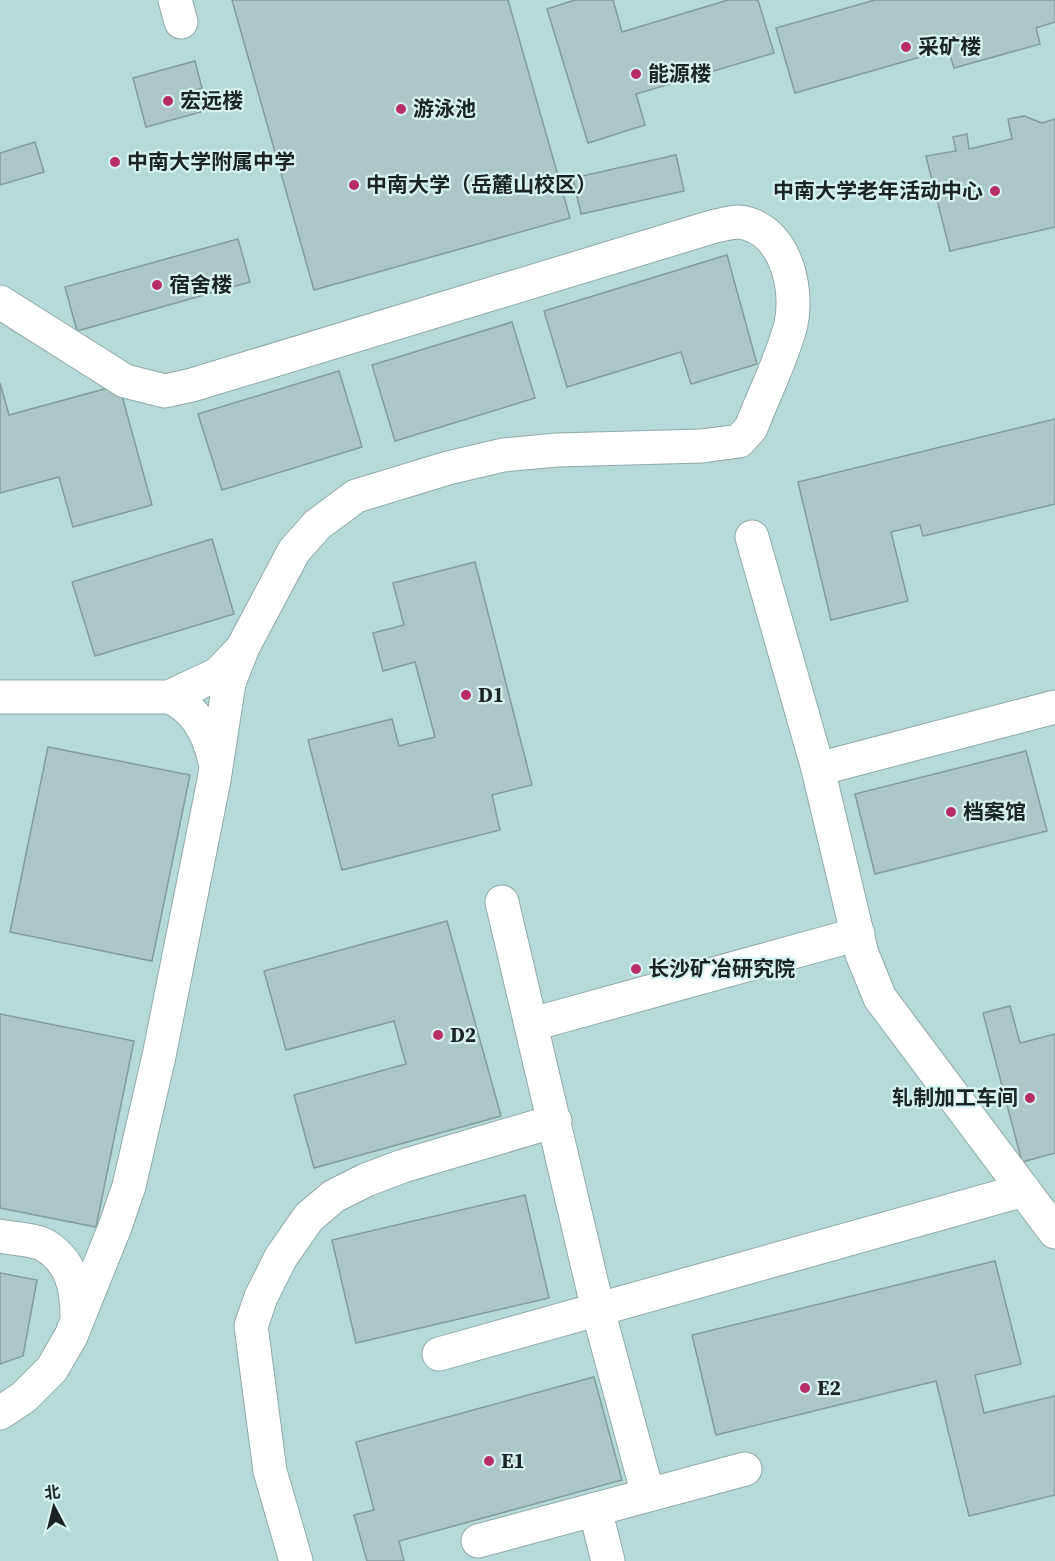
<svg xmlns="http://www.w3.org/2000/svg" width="1055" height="1561" font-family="'Source Serif 4','Noto Sans SC',serif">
<rect width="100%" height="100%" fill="#c9e6e4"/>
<!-- built -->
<path fill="#b5dad8" d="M0 0H1055V1561H0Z"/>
<!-- building -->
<path fill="#acc8c6" stroke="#819c9a" stroke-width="1.5" d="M232 0H508L570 218 314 290Z
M575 0H613L622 32 728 0H758L774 53 636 94 645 125 588 143 547 9Z
M875 0H1055V22L1036 28 1040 44 954 68 948 49 795 93 776 28Z
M195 61 202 88 195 90 201 112 146 127 133 78Z
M1024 116 1042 123 1055 119V227L950 251 926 156 956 151 953 137 967 134 969 149 1012 139 1008 119Z
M35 142 44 172 0 185V153Z
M676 155 684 191 581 214 573 178Z
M238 239 250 282 77 331 65 287Z
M727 255 757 364 691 384 681 352 567 387 544 311Z
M512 322 535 398 395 441 372 365Z
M339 371 362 447 222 490 198 414Z
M0 383 9 415 119 385 152 505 73 527 59 477 0 493Z
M1055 419V504L923 536 920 525 891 532 908 601 831 620 798 482Z
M212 539 234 614 95 656 72 582Z
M475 562 532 785 492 795 500 830 342 870 308 740 392 719 399 746 435 737 415 662 383 671 373 633 404 625 393 583Z
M48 747 190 775 152 961 10 932Z
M1026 751 1047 831 875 874 855 794Z
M447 921 501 1116 314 1168 294 1095 406 1064 394 1021 286 1050 264 971Z
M1010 1006 1020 1043 1055 1034V1153L1022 1162 983 1013Z
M0 1014 134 1041 96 1227 0 1208Z
M525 1195 549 1298 356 1343 332 1240Z
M995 1261 1021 1364 975 1375 984 1413 1055 1396V1495L969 1516 936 1381 716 1435 692 1335Z
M0 1273 37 1280 23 1356 0 1364Z
M594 1377 622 1480 399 1541 404 1561H367L354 1515 374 1510 356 1442Z"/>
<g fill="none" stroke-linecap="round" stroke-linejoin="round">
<!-- minor casing -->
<g stroke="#8fa9a8" stroke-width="35">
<path id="minor" d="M175 0 181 22
M0 302 125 381 165 391 192 385 715 226C722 225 731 222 738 222 784 226 799 286 791 324 783 357 763 396 751 428L739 441 702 446 557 450 503 455 448 468 356 496 317 525 294 551 243 647 229 683 214 780 159 1056 129 1186 115 1227 71 1336 52 1369 24 1397 0 1413
M752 537 818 769 862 954 880 998 1055 1232
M0 697H169C197 708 209 735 215 762
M169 697 218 674 240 651
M818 769 1055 707
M502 902 598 1310 648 1495
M533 1024 858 934
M0 1236C13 1239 35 1239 46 1246 72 1262 77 1289 77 1317
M439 1354 1024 1190
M595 1509 608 1561
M478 1541 745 1469
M296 1561 270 1471 251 1326 261 1297 281 1257 309 1217 334 1196 366 1180 403 1166 555 1121"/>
</g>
<!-- minor -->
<use href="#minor" stroke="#fff" stroke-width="33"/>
</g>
<!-- markers -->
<g fill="#b92d66" stroke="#d6f3f1" stroke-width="2">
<circle cx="906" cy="47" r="6"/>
<circle cx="636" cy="74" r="6"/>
<circle cx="168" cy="101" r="6"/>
<circle cx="401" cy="109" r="6"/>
<circle cx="115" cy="162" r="6"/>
<circle cx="354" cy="185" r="6"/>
<circle cx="995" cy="191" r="6"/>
<circle cx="157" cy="285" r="6"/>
<circle cx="466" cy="695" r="6"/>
<circle cx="951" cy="812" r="6"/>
<circle cx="636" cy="969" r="6"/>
<circle cx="438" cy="1035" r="6"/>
<circle cx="1030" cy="1098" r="6"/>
<circle cx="805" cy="1388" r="6"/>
<circle cx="489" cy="1461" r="6"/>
</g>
<g text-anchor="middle" stroke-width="4.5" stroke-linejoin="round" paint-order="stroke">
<!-- poi labels -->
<g font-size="21" font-weight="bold" fill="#1a2424" stroke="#d6f3f1" text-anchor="start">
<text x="918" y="54">采矿楼</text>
<text x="648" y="81">能源楼</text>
<text x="180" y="108">宏远楼</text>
<text x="413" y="116">游泳池</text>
<text x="127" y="169">中南大学附属中学</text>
<text x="366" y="192">中南大学（岳麓山校区）</text>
<text x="983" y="198" text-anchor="end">中南大学老年活动中心</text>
<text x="169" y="292">宿舍楼</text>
<text x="478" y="702">D1</text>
<text x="963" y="819">档案馆</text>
<text x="648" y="976">长沙矿冶研究院</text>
<text x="450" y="1042">D2</text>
<text x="1018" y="1105" text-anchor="end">轧制加工车间</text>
<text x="817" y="1395">E2</text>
<text x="501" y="1468">E1</text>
</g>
</g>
<!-- north arrow -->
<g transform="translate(54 1507) rotate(353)" stroke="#d6f3f1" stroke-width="4.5" paint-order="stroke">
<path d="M0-4.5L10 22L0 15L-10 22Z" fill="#1a2424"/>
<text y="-9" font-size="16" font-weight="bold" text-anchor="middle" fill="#1a2424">北</text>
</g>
</svg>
